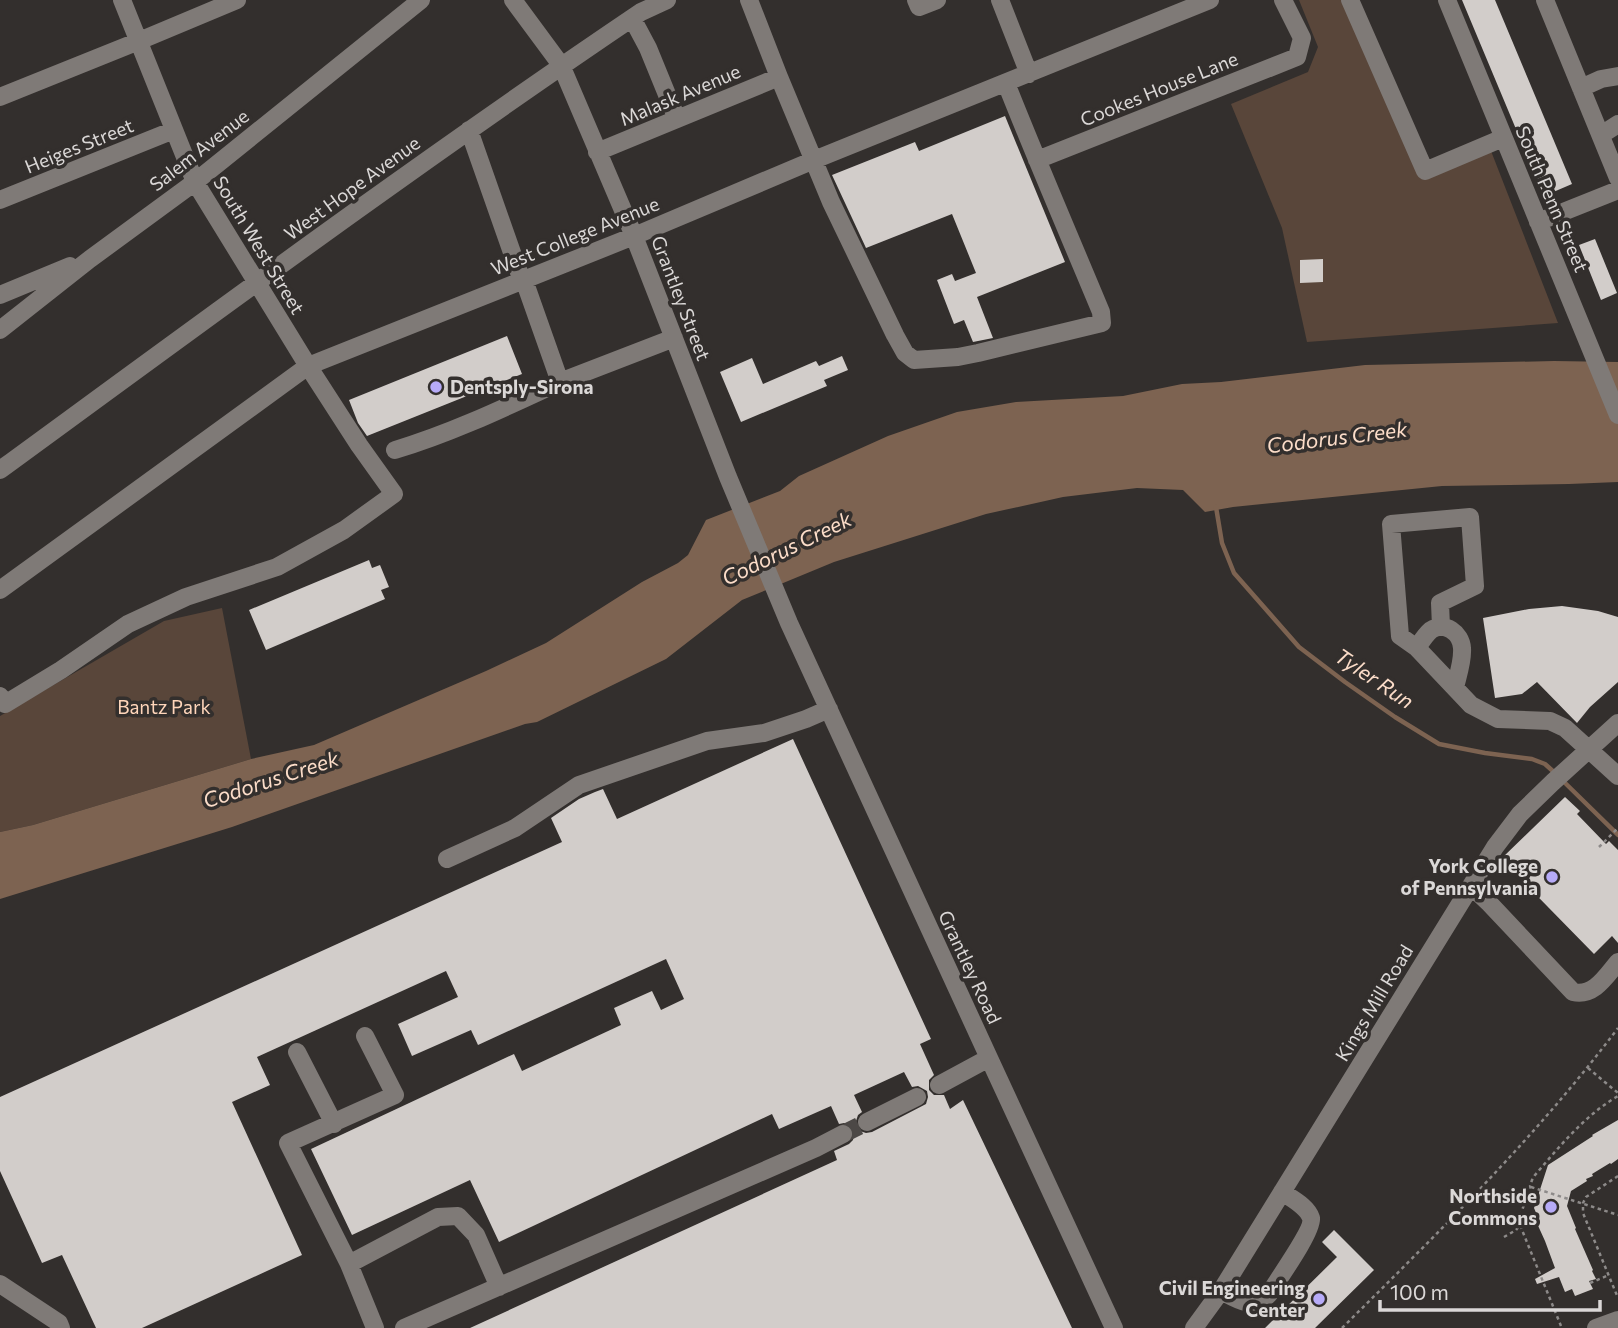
<svg xmlns="http://www.w3.org/2000/svg" width="1618" height="1328" font-family="Commissioner,sans-serif">
<rect width="100%" height="100%" fill="#332f2d"/>
<!-- green -->
<path fill="#59463a" d="M1299 0H1342L1423 178 1491 151 1558 323 1307 342 1282 228 1231 104 1308 72 1318 47Z
M222 608 251 759 33 825 0 832V716L164 621Z"/>
<!-- water -->
<path fill="#7d6351" d="M1554 361 1618 362V482L1569 484 1442 486 1233 507 1205 512 1183 490 1137 488 1063 497 986 514 834 562 742 600 666 659 537 722 525 724 232 827 0 899V832L33 825 251 759 314 745 486 671 546 643 642 582 678 563 688 555 706 520 780 491 799 476 888 436 957 412 1016 402 1123 396 1182 384 1221 382 1365 365Z"/>
<g fill="none" stroke-linecap="round" stroke-linejoin="round">
<!-- stream -->
<path stroke="#7d6351" stroke-width="4.5" d="M1216 507 1222 543 1234 573 1299 647 1345 682 1395 717 1439 744 1485 753 1532 759 1545 764 1555 773
M1561 779 1618 835"/>
</g>
<!-- building -->
<path fill="#d2cdca" fill-rule="evenodd" d="M1462 0H1495L1572 184 1544 196Z
M1005 116 1065 262 977 297 993 338 973 342 964 320 954 324 937 280 952 274 955 281 976 273 952 214 866 248 832 175 915 142 919 151Z
M1595 239 1617 293 1601 300 1579 245Z
M1323 259V282L1300 283V260Z
M507 336 522 374 367 436 358 423 349 400Z
M842 356 848 370 824 380 827 386 741 422 720 372 752 358 763 384 816 361 819 366Z
M369 560 372 568 380 565 389 587 381 590 385 599 266 650 249 610Z
M1562 606 1598 611 1618 617V682L1590 707 1577 723 1537 682 1522 694 1495 698 1483 618 1529 609Z
M793 739 931 1039 920 1044 934 1075 929 1080V1090L934 1095H944L950 1109 963 1100 1072 1328H470L837 1160 834 1151 849 1144 853 1140 854 1134 850 1125 844 1123 839 1124 831 1106 779 1129 772 1114 499 1242 470 1180 352 1235 311 1149 514 1054 522 1071 621 1025 614 1008 652 991 661 1010 684 999 666 959 478 1045 471 1030 412 1056 398 1024 458 997 446 971 257 1057 270 1085 232 1102 302 1255 142 1328H96L62 1255 42 1263 0 1171V1097L562 842 551 818 579 799 595 792 603 789 617 819ZM904 1072 912 1087 918 1086 927 1091 928 1097 926 1104 872 1132 866 1133 860 1131 857 1126 856 1121 858 1115 862 1112 854 1095Z
M1565 797 1580 811 1577 814 1606 844 1609 841 1618 850V943L1612 936 1594 954 1501 859Z
M1618 1120V1159L1611 1164 1610 1163 1592 1174 1593 1176 1586 1179 1587 1181 1571 1191 1567 1206 1576 1228 1575 1229 1593 1270 1592 1271 1596 1279 1589 1281 1593 1289 1575 1296 1572 1289 1565 1292 1559 1277 1537 1284 1535 1279 1555 1268 1545 1241 1535 1219 1537 1215 1534 1208 1548 1165 1593 1136 1592 1135Z
M1334 1230 1374 1270 1315 1328H1265L1337 1257 1322 1242Z"/>
<g fill="none" stroke-linecap="round" stroke-linejoin="round">
<!-- minor-tunnel -->
<path stroke="#4c4846" stroke-width="18" stroke-dasharray="18 9" stroke-linecap="butt" d="M843 1134 867 1122"/>
<!-- path -->
<path stroke="#8d8a89" stroke-width="2.5" stroke-dasharray="3.5 3.5" stroke-linecap="butt" d="M1599 847 1618 828
M1588 1068 1618 1093
M1618 1176 1586 1197 1583 1203V1213L1618 1298
M1531 1187 1618 1215
M1504 1237 1516 1230 1520 1225
M1590 1283 1609 1275
M1561 1326 1520 1225 1519 1220 1532 1180 1535 1175C1560 1146 1584 1116 1618 1096
M1342 1328C1439 1232 1536 1137 1618 1028"/>
<!-- minor -->
<path stroke="#7f7a77" stroke-width="18" d="M513 0 561 65 634 236 728 477 789 623 989 1058 1114 1328
M749 0 779 77 831 202 895 335 905 353 914 360 958 357 978 353 1102 323 1101 312C1069 235 1036 159 1006 83
M916 0 919 7 937 0
M1000 0 1029 74
M1350 0 1425 171 1503 138
M1447 0 1618 415
M1545 0 1618 178
M632 18 648 48 677 119
M1581 88 1601 79 1618 76
M0 97 139 41 237 0
M469 130 522 281
M1601 135 1618 124
M597 152 779 77
M1037 160 1297 57 1302 38 1283 0
M0 200 174 130
M1538 222 1618 190
M524 280 560 382 674 338
M0 295 70 266
M0 330 90 259 195 182 421 0
M395 450C452 433 506 407 560 382
M0 470C212 315 423 159 641 12L667 0
M0 590 308 366 634 236 814 160 1210 0
M1441 627 1440 603 1475 586 1470 517 1391 524 1400 636 1417 648 1471 705 1498 719 1550 721 1565 728 1618 776
M1417 648C1421 642 1425 635 1431 630 1445 621 1461 633 1462 648 1463 661 1458 675 1455 687
M0 696 5 704 61 670 128 624 186 597 277 567 344 530 394 494 359 445 308 366 195 182 122 0
M447 859 515 828 579 785 707 741 764 733 806 719 829 709
M1471 886 1490 904 1573 992C1594 997 1606 976 1618 962
M297 1052 334 1124
M939 1085 989 1058
M867 1122 917 1097
M349 1264 288 1143 395 1095 365 1036
M0 1284 59 1323 61 1328
M1221 1291C1238 1300 1253 1311 1269 1294 1277 1281 1314 1229 1311 1218 1307 1206 1292 1199 1282 1192
M375 1328 349 1264 438 1217 458 1216 476 1235 499 1287
M404 1328 816 1148 843 1134
M1194 1328 1221 1291 1495 847 1520 814 1553 782 1618 723
M1596 1328 1618 1320"/>
</g>
<!-- markers -->
<g fill="#b7abf8" stroke="#332f2d" stroke-width="2.5">
<circle cx="436" cy="387" r="7"/>
<circle cx="1552" cy="877" r="7"/>
<circle cx="1551" cy="1207" r="7"/>
<circle cx="1319" cy="1299" r="7"/>
</g>
<g text-anchor="middle" stroke-width="7" stroke-linejoin="round" paint-order="stroke">
<!-- street labels -->
<g font-size="19" fill="#dbd8d7" stroke="#332f2d">
<text transform="translate(1159 89) rotate(-22)" y="7">Cookes House Lane</text>
<text transform="translate(680 95) rotate(-23)" y="7">Malask Avenue</text>
<text transform="translate(79 146) rotate(-22)" y="7">Heiges Street</text>
<text transform="translate(199 150) rotate(-38)" y="7">Salem Avenue</text>
<text transform="translate(352 188) rotate(-36)" y="7">West Hope Avenue</text>
<text transform="translate(1552 199) rotate(67)" y="7">South Penn Street</text>
<text transform="translate(575 236) rotate(-22)" y="7">West College Avenue</text>
<text transform="translate(259 245) rotate(59)" y="7">South West Street</text>
<text transform="translate(681 298) rotate(69)" y="7">Grantley Street</text>
<text transform="translate(970 967) rotate(65)" y="7">Grantley Road</text>
<text transform="translate(1374 1003) rotate(-59)" y="7">Kings Mill Road</text>
</g>
<!-- poi labels -->
<g font-size="19" font-weight="bold" fill="#dbd8d7" stroke="#332f2d" text-anchor="end">
<text x="450" y="394" text-anchor="start">Dentsply-Sirona</text>
<text x="1538" y="873">York College<tspan x="1538" dy="22">of Pennsylvania</tspan></text>
<text x="1537" y="1203">Northside<tspan x="1537" dy="22">Commons</tspan></text>
<text x="1305" y="1295">Civil Engineering<tspan x="1305" dy="22">Center</tspan></text>
</g>
<!-- park labels -->
<g font-size="19" fill="#fed5ba" stroke="#332f2d">
<text x="164" y="714">Bantz Park</text>
</g>
<!-- water labels -->
<g font-size="21" font-style="italic" fill="#fcddc9" stroke="#332f2d">
<text transform="translate(1337 438) rotate(-7)" y="7">Codorus Creek</text>
<text transform="translate(787 549) rotate(-26)" y="7">Codorus Creek</text>
<text transform="translate(1374 679) rotate(34)" y="7">Tyler Run</text>
<text transform="translate(271 780) rotate(-18)" y="7">Codorus Creek</text>
</g>
</g>
<!-- scale -->
<path d="M1380 1300v10h220v-10" fill="none" stroke="#dbd8d7" stroke-width="3.5"/>
<text x="1390" y="1300" font-size="21" fill="#dbd8d7" stroke="#332f2d" stroke-width="5" paint-order="stroke">100 m</text>
</svg>
